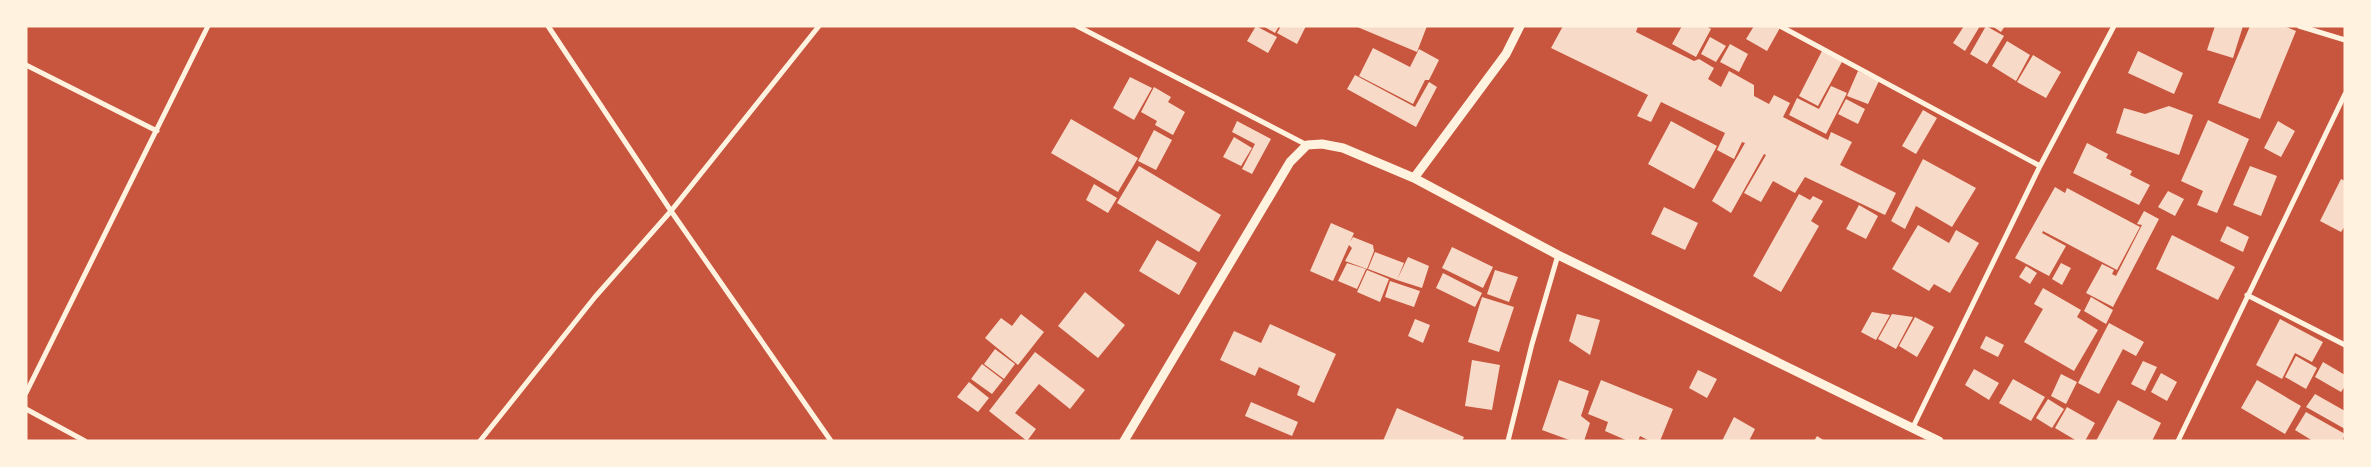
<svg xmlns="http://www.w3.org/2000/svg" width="2371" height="467" font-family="Quicksand,sans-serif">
<rect width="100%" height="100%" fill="#c8553d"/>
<!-- building -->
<path fill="#f7dbc8" d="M1256 26 1277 37 1268 53 1247 41Z
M1263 26H1279L1275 33Z
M1281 26H1306L1297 44 1277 33Z
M1355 26H1427L1417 52Z
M1563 26H1638L1636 32 1694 61 1699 59 1714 68 1708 79 1721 87 1729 71 1754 85V96L1769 104 1774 95 1790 103 1783 117 1828 140 1831 132 1852 142 1840 165 1896 193 1885 215 1805 177 1795 193 1773 181 1761 202 1744 193 1766 155 1764 154 1731 213 1712 201 1745 143 1742 142 1734 159 1717 150 1725 133 1661 102 1651 122 1637 116 1648 95 1551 48Z
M1682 26H1706L1711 29 1696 57 1672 44Z
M1754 26H1781L1767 51 1746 39Z
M1964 26H1980L1965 51 1953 43Z
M1986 26 2004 36 1987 64 1970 54Z
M1992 26H2005L2001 32Z
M2215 26H2243L2233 58 2207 50Z
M2250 26H2284L2296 31 2260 119 2218 103Z
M1710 37 1726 46 1716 62 1701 54Z
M2007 41 2030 55 2016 81 1992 66Z
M1730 44 1748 54 1739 72 1720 62Z
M1373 48 1410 67 1419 49 1439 60 1429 80H1425L1413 104 1359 76Z
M1823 49 1843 60 1818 106 1799 96Z
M2138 51 2183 73 2174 94 2128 73Z
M2033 55 2061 72 2046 98 2017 82Z
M1858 71 1879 81 1868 104 1847 96Z
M1355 75 1415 107 1429 82 1437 87 1416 127 1347 89Z
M1130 77 1152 88 1134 120 1113 108Z
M1831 86 1847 93 1826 134 1789 115 1797 98 1819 109Z
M1154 87 1171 97 1168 102 1185 112 1173 135 1155 125 1157 121 1141 112Z
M1846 99 1865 109 1858 124 1838 114Z
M2169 106 2193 115 2179 155 2116 133 2124 108 2145 114Z
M1923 110 1937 118 1916 154 1902 146Z
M1071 119 1138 158 1118 192 1051 153Z
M2208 120 2249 139 2217 213 2197 205 2203 191 2181 181Z
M1237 121 1271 139 1252 174 1242 169 1255 144 1232 132Z
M1671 121 1717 146 1694 189 1648 164Z
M2278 121 2295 131 2281 157 2264 148Z
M1154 130 1172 140 1156 170 1138 161Z
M1234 137 1252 148 1241 166 1223 157Z
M2087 143 2108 154 2106 158 2132 171 2130 175 2150 185 2139 205 2073 173Z
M1923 159 1976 188 1952 227 1916 206 1905 229 1891 221Z
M1139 166 1221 215 1199 252 1117 203Z
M2250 166 2277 176 2261 216 2233 205Z
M2341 179 2345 181V226L2341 232 2320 221Z
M1094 184 1117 198 1108 213 1086 200Z
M2055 187 2065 193 2067 188 2140 227 2117 270 2043 231 2042 233 2066 246 2049 276 2015 258Z
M2168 191 2184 199 2175 216 2158 207Z
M1799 194 1810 200 1813 196 1823 201 1811 221 1819 226 1781 292 1753 276Z
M1859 205 1878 216 1866 239 1846 229Z
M1664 207 1698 223 1685 250 1651 234Z
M2144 211 2159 219 2113 307 2086 293 2102 264 2114 270 2112 274 2116 276 2142 225 2137 224Z
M1331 223 1354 233 1350 242 1353 237 1373 245 1374 251 1367 269 1345 261 1352 248 1349 245 1333 281 1310 271Z
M1918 225 1949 243 1956 230 1979 243 1950 293 1934 284 1929 291 1892 269Z
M2227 226 2249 237 2243 252 2220 241Z
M2172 235 2235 267 2218 300 2156 269Z
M1157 240 1197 263 1179 295 1139 271Z
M1452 247 1493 267 1483 288 1442 268Z
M1375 252 1404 263 1397 280 1368 269Z
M1408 257 1429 266 1422 288 1397 280Z
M1347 263 1366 269 1357 289 1338 281Z
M2061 263 2071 268 2062 285 2052 279Z
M2026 266 2037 273 2030 284 2019 277Z
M1367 270 1389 279 1380 302 1357 292Z
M1495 270 1518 277 1509 302 1487 294Z
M1443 273 1482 293 1475 307 1436 288Z
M1390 281 1420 291 1414 307 1385 297Z
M2043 288 2081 310 2077 317 2098 330 2074 371 2024 342 2043 309 2034 304Z
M1085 292 1125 325 1098 358 1058 326Z
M1482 297 1514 307 1499 352 1468 342Z
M2091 297 2113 310 2106 324 2084 311Z
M1872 312 1890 315 1876 340 1861 332Z
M1021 314 1044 332 1018 365 985 338 1001 318 1012 326Z
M1577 314 1600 320 1590 355 1569 341Z
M1892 314 1913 317 1896 349 1878 339Z
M1915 317 1934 327 1917 357 1899 346Z
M1415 319 1430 325 1423 343 1408 336Z
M2280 319 2323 342 2312 362 2295 353 2282 379 2256 365Z
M2109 323 2144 342 2136 356 2123 349 2099 394 2078 383Z
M1270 324 1336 354 1314 403 1297 395 1300 386 1259 367 1255 376 1220 360 1234 331 1261 343Z
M1986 336 2004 345 1998 357 1980 348Z
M995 349 1015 364 1004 379 984 364Z
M1035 352 1085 390 1070 409 1039 384 1015 413 1036 429 1027 441 989 411Z
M2296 356 2317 368 2306 389 2285 377Z
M1472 360 1500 365 1492 410 1465 406Z
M2143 361 2157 367 2145 391 2131 384Z
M2323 362 2345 375V386L2341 392 2315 377Z
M982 364 1003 380 992 394 971 379Z
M1974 369 1999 383 1989 400 1965 385Z
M1698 370 1717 379 1707 398 1689 388Z
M2161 373 2177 382 2167 401 2151 392Z
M2061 374 2077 382 2066 404 2051 396Z
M2013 379 2045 397 2031 421 1999 403Z
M1559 380 1589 391 1581 416 1590 423 1584 441H1572L1542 430Z
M1601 380 1673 409 1660 441H1650L1640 436 1638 441H1628L1605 431 1608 422 1588 414Z
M2257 380 2301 406 2285 434 2241 408Z
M969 382 989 398 978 412 957 397Z
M2315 394 2345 411V429L2306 407Z
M2048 399 2064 409 2052 428 2036 418Z
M2118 400 2161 423 2152 441H2096Z
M1251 402 1298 422 1292 436 1245 416Z
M2067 407 2095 423 2085 441H2077L2055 428Z
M1397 408 1464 437 1462 441H1383Z
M2306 412 2345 434 2342 441H2313L2295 430Z
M1734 417 1755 429 1749 441H1722Z
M1817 436 1825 441H1814Z"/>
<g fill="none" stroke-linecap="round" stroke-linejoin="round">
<!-- minor -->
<path stroke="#fff3e0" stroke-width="5" d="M548 26 671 211 831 441
M1077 26 1307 145
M1780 26 2040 166
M2299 26 2345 40
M26 65 157 131
M2247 295 2345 345
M26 393 208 26
M26 409 85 441
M1913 427 2040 166 2114 26
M480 441 595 297 671 211 819 26
M1508 441 1532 344 1558 255
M2178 441 2345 94"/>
<!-- tertiary -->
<path stroke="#fff3e0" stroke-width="9" d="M1414 178 1506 54 1520 26
M1124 441 1290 162 1307 145 1322 144 1343 148 1414 178 1558 255 1939 441"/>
</g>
<!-- border -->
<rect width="2371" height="467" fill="none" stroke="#fff3e0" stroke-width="55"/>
</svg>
